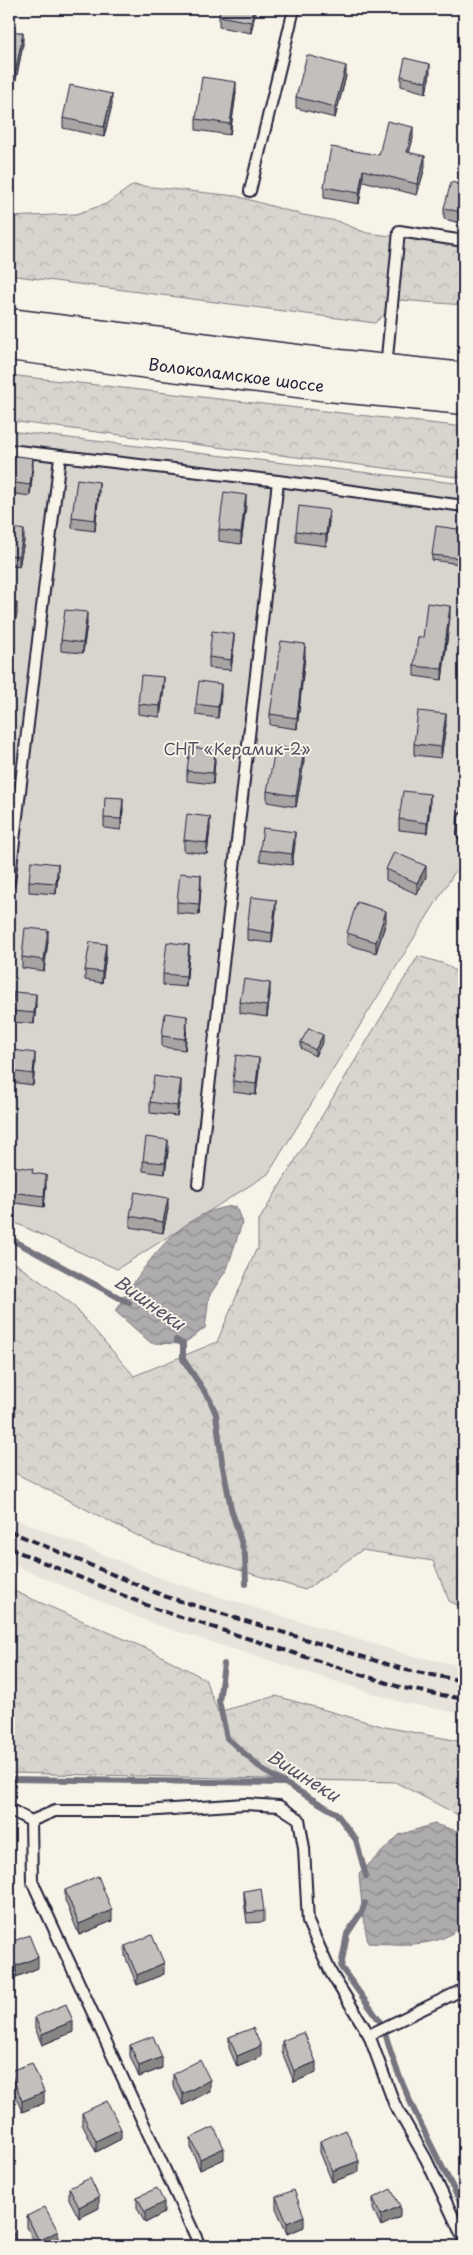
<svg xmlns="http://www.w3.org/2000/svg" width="473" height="2255" font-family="'Playpen Sans',sans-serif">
<defs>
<pattern id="forest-crowns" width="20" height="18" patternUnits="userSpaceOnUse" patternTransform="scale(1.25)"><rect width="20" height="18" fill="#d8d5cf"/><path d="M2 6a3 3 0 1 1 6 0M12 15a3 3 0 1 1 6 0" fill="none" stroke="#b9b7b3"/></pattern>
<pattern id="water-waves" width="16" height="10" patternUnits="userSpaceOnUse" patternTransform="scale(1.25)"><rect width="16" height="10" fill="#aeabad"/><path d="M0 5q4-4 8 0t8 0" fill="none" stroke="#8d8b8e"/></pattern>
</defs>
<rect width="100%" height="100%" fill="#f7f3e8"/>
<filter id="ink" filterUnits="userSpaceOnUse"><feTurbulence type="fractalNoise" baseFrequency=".02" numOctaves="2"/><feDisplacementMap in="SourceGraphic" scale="10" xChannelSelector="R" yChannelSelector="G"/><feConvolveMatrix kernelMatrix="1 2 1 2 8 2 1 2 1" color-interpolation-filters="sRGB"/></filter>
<g filter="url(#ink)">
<!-- built -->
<path fill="#e7e3db" d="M9 1516 168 1581 409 1655 464 1666V1714L400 1702 154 1624 9 1563Z"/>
<!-- forest -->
<path fill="url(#forest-crowns)" stroke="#7d7c85" d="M133 185 236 196 303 215 337 221 367 233 464 245V305L399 300 375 323 9 275V217L76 214 106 204Z
M9 375 464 427V478L9 421Z
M418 956 445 964 464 977V1608L449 1601 433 1561 362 1550 305 1590 154 1544 9 1470V1259L72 1304 134 1376 217 1342 256 1250H258V1222Z
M9 1589 152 1651 205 1679 218 1712 276 1696 385 1727 464 1742V1818L395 1782 9 1773Z"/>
<!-- green -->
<path fill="#d8d5cf" stroke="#7d7c85" d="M9 431 464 484V857L268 1174 117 1269 9 1220Z"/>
<!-- water -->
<path fill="url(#water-waves)" stroke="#76747f" d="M236 1206 242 1223 227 1269 209 1296 205 1328 183 1344 151 1343 115 1311C143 1268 179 1209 236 1206Z
M434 1824 464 1833V1922C444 1950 399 1944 368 1943L363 1917 359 1874 399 1835Z"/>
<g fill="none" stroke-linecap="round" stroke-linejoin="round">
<!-- stream -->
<path stroke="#76747f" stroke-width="6" d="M9 1238 129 1303
M176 1340 183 1344V1359L210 1400 216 1414 222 1462 231 1508 245 1555 246 1584
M224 1664 219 1701 227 1738 264 1771 336 1813 356 1840 366 1876
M9 1779 282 1783
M365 1903 362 1911 347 1934 341 1967 379 2020
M386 2036C401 2093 438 2157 464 2210"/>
<!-- service casing -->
<g stroke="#22223b" stroke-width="14">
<path id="service" d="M250 191 294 9
M386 368 399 231 464 241
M9 450 278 481 464 506
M463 834 464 818
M9 883 60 457
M198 1184 278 481
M9 1809 31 1821
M369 2035 464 1989
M200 2246 32 1881 31 1821 55 1811H144L245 1804 279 1806 299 1819 304 1848 308 1922 331 1973 369 2035 394 2103 426 2159 464 2240"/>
</g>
<!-- primary casing -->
<g stroke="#22223b" stroke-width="31">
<g id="primary">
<path d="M9 323 329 363 464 377"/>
<path id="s1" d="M9 346 328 387 464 400"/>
</g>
</g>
<!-- service -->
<use href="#service" stroke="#f7f3e8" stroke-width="10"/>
<!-- primary -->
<use href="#primary" stroke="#f7f3e8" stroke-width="28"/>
<!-- rail -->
<path stroke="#22223b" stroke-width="4" stroke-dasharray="8 4" stroke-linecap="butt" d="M9 1531 164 1596 406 1670 464 1681
M9 1548 156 1609 403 1688 464 1699"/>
</g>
<!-- wall -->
<path fill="#a7a4a3" stroke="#22223b" d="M220 9H256L251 33 219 27V16Z
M9 30 23 44 15 85 9 84Z
M430 74 426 93 401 86V76Z
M346 76 335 118 296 108V97Z
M236 93 230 135 196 130V119Z
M112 105 104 137 63 128V118Z
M413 138 409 152 425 167 417 195 363 181 359 204 324 198V187L379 155Z
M464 185V224L444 219V208Z
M9 455 33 468 30 496 9 493Z
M99 492 95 531 72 528V517Z
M246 505 241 544 219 541V530Z
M329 521 326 546 296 542V531Z
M9 527 24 541 19 567 9 565Z
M464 535 460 564 432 560V555Z
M9 601 17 614 12 632 9 631Z
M450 617 442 680 414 676V666L423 638Z
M87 623 83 653 61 651V640Z
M234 645 231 670 209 668V657Z
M305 655 297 729 270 725V714Z
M164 688 160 717 138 714V704Z
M221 695 218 718 196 715V704Z
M446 725 441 758 414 755V744Z
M215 761 213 784 187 781V771Z
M304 762 296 807 267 802V791Z
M430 805 427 833 399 830V819Z
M123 809 121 830 104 828V818Z
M210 828 207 854 184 851V840Z
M295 843 292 865 260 861V850Z
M386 869 426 877 417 894 386 880Z
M58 874 56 894 29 892V881Z
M201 886 199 915 177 913V902Z
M276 911 272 943 247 940V929Z
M386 922 376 953 347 944V933Z
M48 941 44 971 22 968V957Z
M106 955 102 983 85 980V970Z
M189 955 186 987 163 985V974Z
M270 994 267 1017 240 1013V1002Z
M36 1005 34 1024 12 1022V1011Z
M187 1027 185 1050 162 1047V1036Z
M323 1041 315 1056 301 1048V1042Z
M35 1064 33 1085 10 1082V1071Z
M259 1069 256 1095 233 1092V1081Z
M181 1091 177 1116 150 1113V1102Z
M168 1151 165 1174 143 1171V1161Z
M33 1173 46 1186 44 1207 9 1202V1191Z
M168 1209 163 1233 130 1227V1216Z
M65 1890 112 1921 79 1935 65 1900Z
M244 1891 264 1911V1922L247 1923 244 1901Z
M9 1943 38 1968 16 1977 9 1959Z
M125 1946 164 1974 137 1985 125 1956Z
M35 2017 73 2032 42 2045 35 2028Z
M229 2037 261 2057 237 2067 229 2048Z
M282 2041 316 2073 294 2082 282 2052Z
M130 2045 162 2068 139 2077 130 2056Z
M10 2071 44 2103 22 2112 10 2082Z
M173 2074 210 2091 183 2105 173 2085Z
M82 2113 121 2139 96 2152 82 2124Z
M191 2138 224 2159 200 2170 191 2148Z
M320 2141 359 2172 332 2182 320 2152Z
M69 2188 99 2208 79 2218 69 2199Z
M137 2197 164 2213 145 2223 137 2208Z
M276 2197 304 2227 287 2234 276 2208Z
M373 2198 400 2217 381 2226 373 2209Z
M27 2216 58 2242 50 2246H36L27 2227Z"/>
<!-- shaded-wall -->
<path fill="#888684" stroke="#22223b" d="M254 9H256L251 33V22Z
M23 33V44L15 85V74Z
M430 64V74L426 93V82Z
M346 66V76L335 118V107Z
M236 82V93L230 135V124Z
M112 94V105L104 137V127Z
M413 127V138L407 162V152Z
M425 156V167L417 195V184Z
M363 170V181L359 204V193Z
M33 458V468L30 496V485Z
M99 482V492L95 531V520Z
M246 495V505L241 544V533Z
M329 510V521L326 546V535Z
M24 530V541L19 567V556Z
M464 530V535L460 564V558Z
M17 603V614L12 632V621Z
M450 606V617L442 680V669Z
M87 612V623L83 653V643Z
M234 634V645L231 670V660Z
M305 644V655L297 729V718Z
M164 677V688L160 717V706Z
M221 684V695L218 718V707Z
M446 714V725L441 758V747Z
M215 750V761L213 784V773Z
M304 751V762L296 807V796Z
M430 794V805L427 833V823Z
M123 798V809L121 830V819Z
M210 817V828L207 854V843Z
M295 832V843L292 865V854Z
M58 864V874L56 894V883Z
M426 866V877L417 894V883Z
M201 875V886L199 915V904Z
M276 900V911L272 943V933Z
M386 911V922L376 953V942Z
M48 930V941L44 971V960Z
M106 944V955L102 983V972Z
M189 945V955L186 987V976Z
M270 983V994L267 1017V1006Z
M36 994V1005L34 1024V1013Z
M187 1016V1027L185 1050V1039Z
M323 1035V1041L315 1056V1050Z
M35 1053V1064L33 1085V1074Z
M259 1058V1069L256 1095V1084Z
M181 1080V1091L177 1116V1106Z
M168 1140V1151L165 1174V1163Z
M46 1175V1186L44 1207V1196Z
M168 1198V1209L163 1233V1222Z
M9 1902H10V1913H9Z
M112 1910V1921L79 1935V1924Z
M38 1957V1968L16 1977V1966Z
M164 1963V1974L137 1985V1975Z
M73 2021V2032L42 2045V2034Z
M261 2046V2057L237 2067V2056Z
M162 2057V2068L139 2077V2066Z
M316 2062V2073L294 2082V2071Z
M210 2080V2091L183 2105V2094Z
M44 2092V2103L22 2112V2101Z
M121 2129V2139L96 2152V2141Z
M224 2148V2159L200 2170V2159Z
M359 2161V2172L332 2182V2171Z
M99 2197V2208L79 2218V2207Z
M164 2202V2213L145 2223V2212Z
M400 2206V2217L381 2226V2215Z
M304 2216V2227L287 2234V2223Z
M58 2231V2242L50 2246H39V2241Z
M14 2234V2245L11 2246H9V2237Z"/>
<!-- building -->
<path fill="#c2bfbd" stroke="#22223b" d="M220 9H254L251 22 219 16Z
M9 30 23 33 15 74 9 73Z
M307 55 346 66 335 107 296 97Z
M405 58 430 64 426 82 401 76Z
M202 77 236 82 230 124 196 119Z
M70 85 112 94 104 127 63 118Z
M387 121 413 127 407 152 425 156 417 184 363 170 359 193 324 187 331 147 379 155Z
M451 182 464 185V213L444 208Z
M9 455 33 458 30 485 9 482Z
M77 479 99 482 95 520 72 517Z
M224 492 246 495 241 533 219 530Z
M299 506 329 510 326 535 296 531Z
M436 526 464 530 460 558 432 555Z
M9 527 24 530 19 556 9 555Z
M9 601 17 603 12 621 9 620Z
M427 603 450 606 442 669 414 666 418 637 423 638Z
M65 610 87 612 83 643 61 640Z
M212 631 234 634 231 660 209 657Z
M281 641 305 644 297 718 270 714Z
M141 675 164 677 160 706 138 704Z
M199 681 221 684 218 707 196 704Z
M418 711 446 714 441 747 414 744Z
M276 746 304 751 296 796 267 791Z
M190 747 215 750 213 773 187 771Z
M403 791 430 794 427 823 399 819Z
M105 797 123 798 121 819 104 818Z
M187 814 210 817 207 843 184 840Z
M263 828 295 832 292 854 260 850Z
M394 852 426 866 417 883 386 869Z
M31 861 58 864 56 883 29 881Z
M180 873 201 875 199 904 177 902Z
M251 897 276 900 272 933 247 929Z
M357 902 386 911 376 942 347 933Z
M25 928 48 930 44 960 22 957Z
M90 942 106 944 102 972 85 970Z
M167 942 189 945 186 976 163 974Z
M244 979 270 983 267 1006 240 1002Z
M14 992 36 994 34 1013 12 1011Z
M165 1013 187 1016 185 1039 162 1036Z
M309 1028 323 1035 315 1050 301 1042Z
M13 1050 35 1053 33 1074 10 1071Z
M236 1055 259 1058 256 1084 233 1081Z
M154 1076 181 1080 177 1106 150 1102Z
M146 1137 168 1140 165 1163 143 1161Z
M12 1166 33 1169 32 1173 46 1175 44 1196 9 1192Z
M135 1192 168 1198 163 1222 130 1216Z
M98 1876 112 1910 79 1924 65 1890Z
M261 1888 264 1911 247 1913 244 1891Z
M29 1935 38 1957 16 1966 9 1948V1943Z
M152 1935 164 1963 137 1975 125 1946Z
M66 2004 73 2021 42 2034 35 2017Z
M253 2028 261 2046 237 2056 229 2037Z
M304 2032 316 2062 294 2071 282 2041Z
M153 2036 162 2057 139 2066 130 2045Z
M200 2060 210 2080 183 2094 173 2074Z
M32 2063 44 2092 22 2101 10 2071Z
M107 2101 121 2129 96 2141 82 2113Z
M214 2127 224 2148 200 2159 191 2138Z
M346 2130 359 2161 332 2171 320 2141Z
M90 2178 99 2197 79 2207 69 2188Z
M157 2188 164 2202 145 2212 137 2197Z
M391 2189 400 2206 381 2215 373 2198Z
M294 2190 304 2216 287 2223 276 2197Z
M45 2207 58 2231 39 2241 27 2216Z
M9 2223 14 2234 9 2237Z"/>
</g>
<g text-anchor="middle" stroke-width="4" stroke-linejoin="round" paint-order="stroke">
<!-- street labels -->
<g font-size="16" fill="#22223b" stroke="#f7f3e8">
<text dy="6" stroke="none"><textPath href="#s1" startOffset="229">Волоколамское шоссе</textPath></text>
</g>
<!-- park labels -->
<g font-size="16" fill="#504f60" stroke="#f7f3e8">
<text x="237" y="755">СНТ «Керамик-2»</text>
</g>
<!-- water labels -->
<g font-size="18" font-style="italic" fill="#535263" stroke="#f7f3e8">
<text transform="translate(149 1303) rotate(35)" y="6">Вишнеки</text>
<text transform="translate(303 1776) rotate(32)" y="6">Вишнеки</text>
</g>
</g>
<!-- margin -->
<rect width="473" height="2255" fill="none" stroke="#f7f3e8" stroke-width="30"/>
<rect x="15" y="15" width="443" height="2225" fill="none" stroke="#22223b" stroke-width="2" filter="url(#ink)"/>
</svg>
